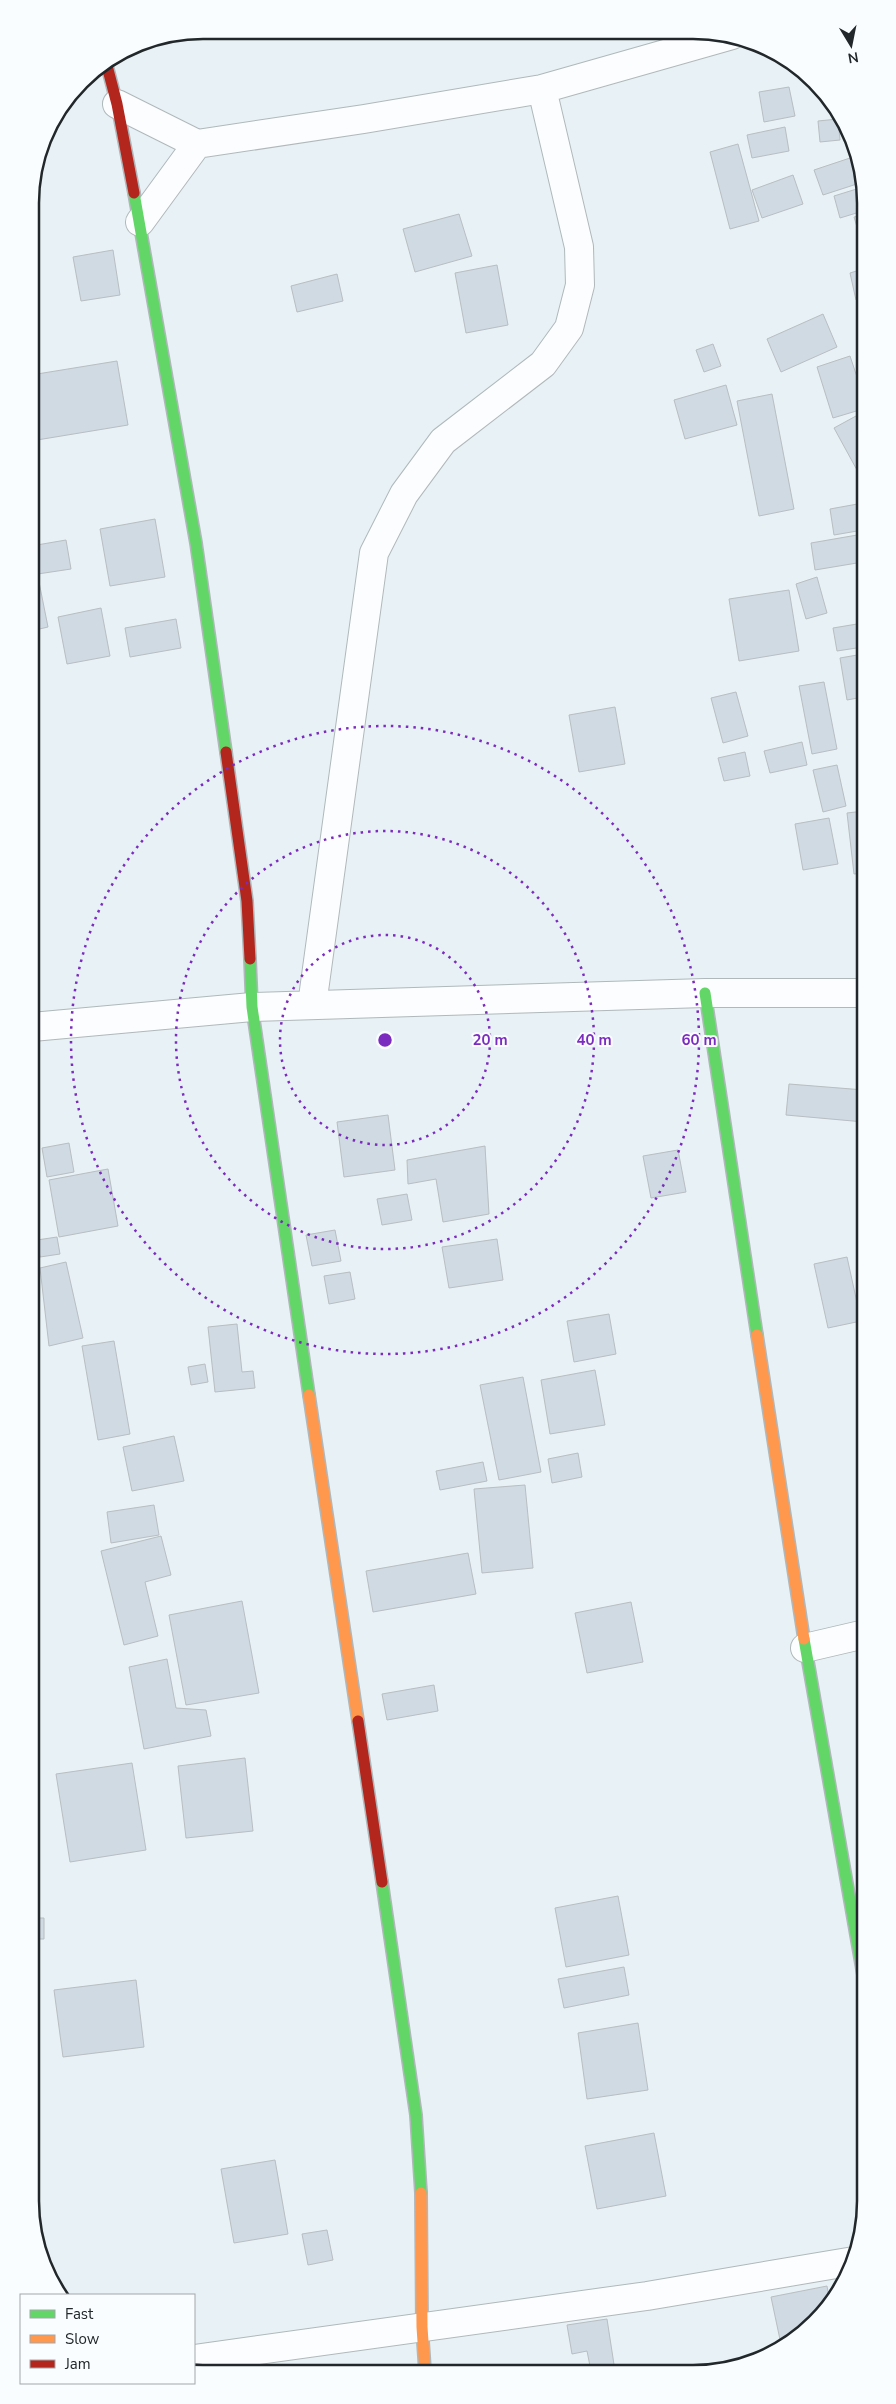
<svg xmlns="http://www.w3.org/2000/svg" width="896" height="2404" font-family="'Nunito Sans',sans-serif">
<rect width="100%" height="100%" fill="#e8f1f5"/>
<!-- building -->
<path fill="#d0dae3" stroke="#b8bec2" d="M791 61 802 70 794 73Z
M789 87 795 116 764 122 759 92Z
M838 119 840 140 820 142 818 121Z
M785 127 789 151 752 158 747 135Z
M738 144 759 221 730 229 710 152Z
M856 156 863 174V182L823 195 814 170Z
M793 175 803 204 762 218 752 190Z
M863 187V211L840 218 834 196Z
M459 214 472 256 415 272 403 229Z
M863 215V236L860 237 854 217Z
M113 250 120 295 81 301 73 257Z
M497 265 508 325 466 333 455 273Z
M863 269V296L856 300 850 273Z
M337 274 343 301 297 312 291 286Z
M823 314 837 347 781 372 767 339Z
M713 344 721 366 704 372 696 350Z
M850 356 863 395V409L833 418 817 367Z
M117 361 128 425 31 441V375Z
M726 385 737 425 685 439 674 400Z
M772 394 794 509 759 516 737 401Z
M856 416 863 429V481L834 428Z
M863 503V530L834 535 830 509Z
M155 519 165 577 110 586 100 529Z
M863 534V562L815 570 811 543Z
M66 540 71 569 31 575V546Z
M817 577 827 613 806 619 796 584Z
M39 582 48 627 31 631V584Z
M789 590 799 651 739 661 729 599Z
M101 608 110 656 67 664 58 617Z
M176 619 181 648 130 657 125 628Z
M863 623V647L837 651 833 628Z
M863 654V697L847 700 840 658Z
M824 682 837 749 812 754 799 686Z
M736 692 748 736 723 743 711 698Z
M615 707 625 764 579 772 569 715Z
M802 742 807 765 770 773 764 751Z
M745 752 750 776 724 781 718 758Z
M837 765 846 806 823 812 813 770Z
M864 811V873L854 874 847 813Z
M829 818 838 864 803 870 795 824Z
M31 882 36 923H31Z
M789 1084 864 1090V1122L786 1115Z
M388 1115 395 1170 344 1177 337 1122Z
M69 1143 74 1172 47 1177 42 1148Z
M485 1146 489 1214 443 1222 436 1179 408 1184 407 1160Z
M678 1150 686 1192 651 1198 643 1156Z
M108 1169 118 1226 59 1237 49 1180Z
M407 1194 412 1220 382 1225 377 1199Z
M335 1230 341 1261 312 1266 306 1235Z
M57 1237 60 1254 40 1257 37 1240Z
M497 1239 503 1280 449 1288 442 1247Z
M847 1257 861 1321 828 1328 814 1264Z
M66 1262 83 1338 49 1346 40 1268Z
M350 1272 355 1299 329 1304 324 1276Z
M609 1314 616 1354 574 1362 567 1321Z
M237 1324 242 1372 253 1371 255 1388 215 1392 208 1327Z
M114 1341 130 1434 98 1440 82 1346Z
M205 1364 208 1382 191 1385 188 1367Z
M595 1370 605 1425 550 1434 541 1380Z
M523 1377 541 1472 499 1480 480 1385Z
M174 1436 184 1481 132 1491 123 1447Z
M578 1453 582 1477 552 1483 548 1459Z
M483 1462 487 1481 440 1490 436 1471Z
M525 1485 533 1568 482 1573 474 1489Z
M154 1505 159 1535 111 1543 107 1512Z
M161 1536 171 1575 145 1582 158 1636 124 1645 101 1551Z
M468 1553 476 1594 373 1612 366 1571Z
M242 1601 259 1693 186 1705 169 1615Z
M631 1602 643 1662 587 1673 575 1613Z
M167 1659 176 1708 206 1710 211 1736 144 1749 129 1667Z
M434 1685 438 1711 387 1720 382 1694Z
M245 1758 253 1831 186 1838 178 1766Z
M132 1763 146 1850 70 1862 56 1774Z
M618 1896 629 1955 566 1967 555 1908Z
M33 1918H44V1939H33Z
M624 1967 629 1995 564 2008 558 1979Z
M136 1980 144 2047 63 2057 54 1990Z
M638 2023 648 2090 587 2099 578 2033Z
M654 2133 666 2196 597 2209 585 2146Z
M275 2160 288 2234 234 2243 221 2169Z
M327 2230 333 2260 308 2265 302 2234Z
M827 2286 830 2304 823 2315 782 2349 771 2297Z
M607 2319 615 2371H591L587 2351 572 2354 567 2325Z"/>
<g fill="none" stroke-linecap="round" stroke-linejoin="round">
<!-- street casing -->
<g stroke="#b0b8bb" stroke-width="30">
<path id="street" d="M117 104 197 144 364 119 542 89 732 35
M140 222 197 144
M312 1005 374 553 404 494 443 441 543 364 569 328 580 285 579 247 542 89
M32 1027 252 1007 705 993H864
M805 1648 865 1634
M194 2359 647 2296 854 2261"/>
</g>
<!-- fast casing -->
<g stroke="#b0b8bb" stroke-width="14">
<path id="fast" d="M134 193 196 543 226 752
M250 959 252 1007 309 1395
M705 993 757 1335
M804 1639 865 1986
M382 1882 416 2115 421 2193"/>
</g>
<!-- slow casing -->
<g stroke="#b0b8bb" stroke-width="14">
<path id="slow" d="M757 1335 804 1639
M309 1395 358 1721
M421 2193 422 2327 425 2371"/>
</g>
<!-- jam casing -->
<g stroke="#b0b8bb" stroke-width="14">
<path id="jam" d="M106 62 117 104 134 193
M226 752 247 901 250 959
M358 1721 382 1882"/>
</g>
<!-- street -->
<use href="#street" stroke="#fcfdfe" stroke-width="28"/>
<!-- fast -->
<use href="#fast" stroke="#63d668" stroke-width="11"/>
<!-- slow -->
<use href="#slow" stroke="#ff974d" stroke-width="11"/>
<!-- jam -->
<use href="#jam" stroke="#b3261e" stroke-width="11"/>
</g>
<!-- distance rings -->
<g fill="none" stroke="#7b2cbf" stroke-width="2.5" stroke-dasharray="2.5 5">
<circle cx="385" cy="1040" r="105"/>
<circle cx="385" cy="1040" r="209"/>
<circle cx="385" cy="1040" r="314"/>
</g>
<!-- crop -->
<path d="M0 0H896V2404H0ZM203 39H693A164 164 0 0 1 857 203V2201A164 164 0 0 1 693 2365H203A164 164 0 0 1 39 2201V203A164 164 0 0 1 203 39Z" fill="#fafdff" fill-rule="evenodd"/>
<path fill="none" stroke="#21272a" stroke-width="2.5" d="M203 39H693A164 164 0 0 1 857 203V2201A164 164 0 0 1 693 2365H203A164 164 0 0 1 39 2201V203A164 164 0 0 1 203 39Z"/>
<circle cx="385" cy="1040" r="8" fill="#7b2cbf" stroke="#fafdff" stroke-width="2.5"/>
<g font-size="15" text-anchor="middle" font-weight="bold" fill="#7b2cbf" stroke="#fafdff" stroke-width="4" stroke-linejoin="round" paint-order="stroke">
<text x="490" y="1045">20 m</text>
<text x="594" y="1045">40 m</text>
<text x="699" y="1045">60 m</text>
</g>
<!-- legend -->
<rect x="20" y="2294" width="175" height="90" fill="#fafdff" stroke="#a3a7aa"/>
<rect x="30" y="2310" width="25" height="8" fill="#63d668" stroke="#a3a7aa"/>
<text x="65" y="2319" font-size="15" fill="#21272a">Fast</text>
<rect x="30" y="2335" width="25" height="8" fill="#ff974d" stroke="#a3a7aa"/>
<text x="65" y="2344" font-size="15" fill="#21272a">Slow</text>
<rect x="30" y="2360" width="25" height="8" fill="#b3261e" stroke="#a3a7aa"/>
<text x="65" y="2369" font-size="15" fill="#21272a">Jam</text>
<!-- north arrow -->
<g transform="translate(851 45) rotate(170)" stroke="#fafdff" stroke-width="4" paint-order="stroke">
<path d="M0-4L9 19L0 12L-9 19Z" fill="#21272a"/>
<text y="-8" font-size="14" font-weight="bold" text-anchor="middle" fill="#21272a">N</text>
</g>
</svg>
